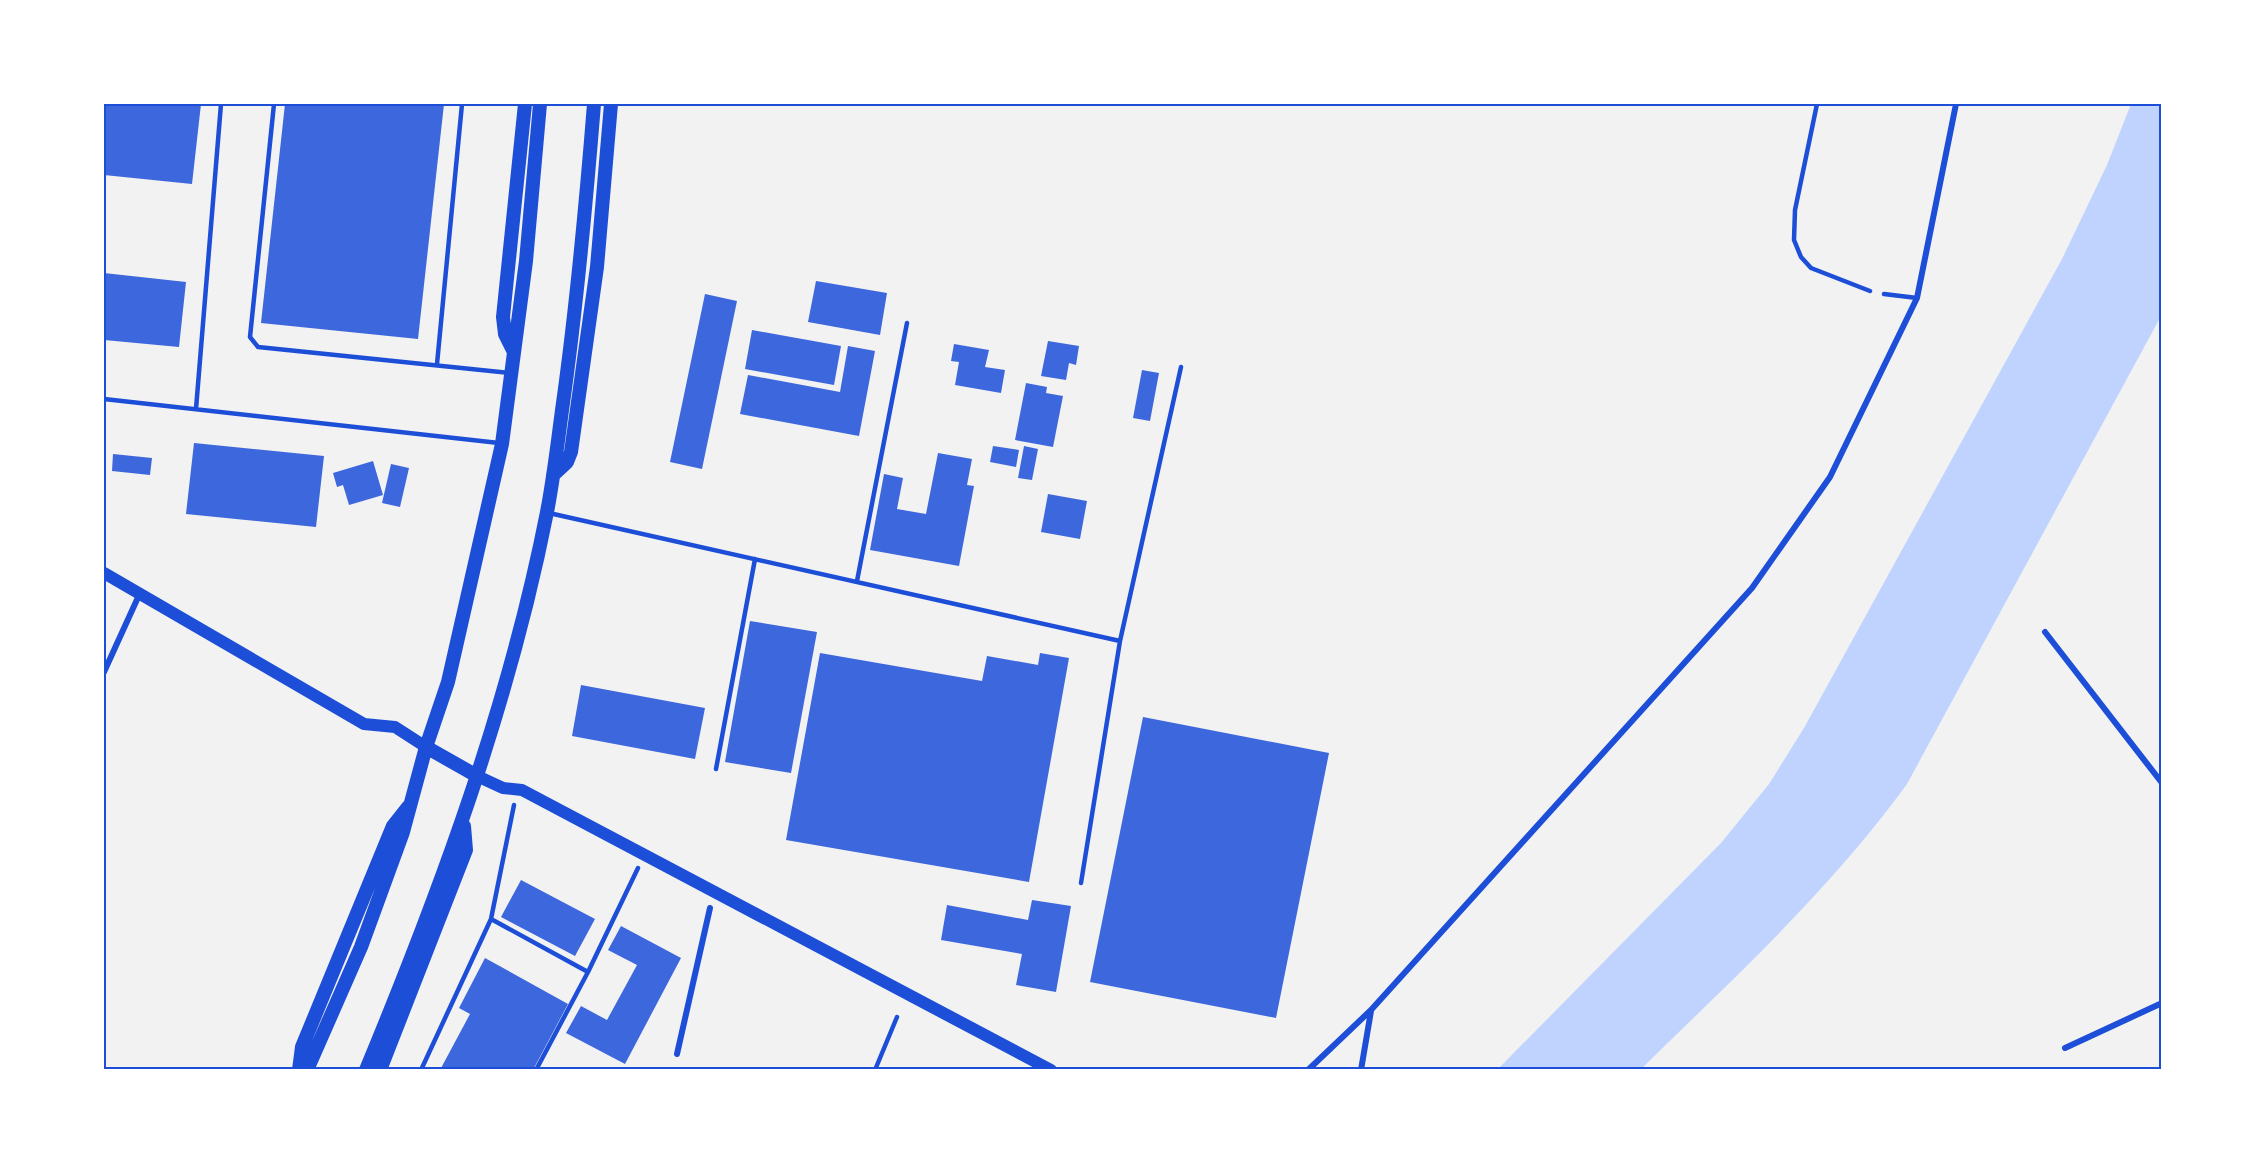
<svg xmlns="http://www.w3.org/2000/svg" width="2265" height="1173" font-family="Manrope,sans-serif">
<rect width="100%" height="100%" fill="#f2f2f2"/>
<!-- water -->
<path fill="#bfd3fe" d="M2131 104H2161V316L1907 784C1830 890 1734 978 1641 1069H1498L1721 843 1769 784 1804 728 2062 259 2107 165Z"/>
<!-- building -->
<path fill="#3d67dc" d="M104 104H201L192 184 104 175Z
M285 104H444L418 339 261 323Z
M104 273 186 282 179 347 104 340Z
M816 281 887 293 880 335 808 322Z
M705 294 737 301 702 469 670 462Z
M752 330 841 346 834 385 745 369Z
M1048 341 1079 346 1076 365 1069 363 1066 380 1041 376Z
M954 344 989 350 985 367 1005 370 1001 393 955 385 959 362 951 361Z
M848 346 875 351 859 436 740 414 748 375 840 392Z
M1142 370 1159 373 1150 421 1133 418Z
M1026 383 1047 387 1046 393 1063 396 1053 447 1015 440Z
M194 443 324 456 316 527 186 514Z
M993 446 1019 450 1016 467 990 462Z
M1024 446 1038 449 1032 480 1018 478Z
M938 453 972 459 967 485 974 486 959 566 870 550 884 474 903 478 897 509 926 514Z
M113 454 152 458 150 475 112 471Z
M373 461 383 495 349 505 343 485 337 487 333 473Z
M391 464 409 468 400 507 382 503Z
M1048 494 1087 501 1080 539 1041 532Z
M750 621 817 632 791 773 725 762Z
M820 653 982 681 987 656 1038 665 1040 653 1069 658 1029 882 786 840Z
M581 685 705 708 695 759 572 736Z
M1143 717 1329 753 1276 1018 1090 982Z
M521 880 595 919 575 956 501 917Z
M1032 900 1071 906 1056 992 1016 985 1022 954 941 940 947 905 1028 920Z
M621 926 681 958 625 1064 566 1033 581 1006 607 1020 637 965 608 950Z
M485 958 568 1004 533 1070H440L470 1014 459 1008Z"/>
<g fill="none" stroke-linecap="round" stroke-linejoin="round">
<!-- service -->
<path stroke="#1d4ed8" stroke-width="4.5" d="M274 104 250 337 258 347 510 373
M1817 104 1795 210 1794 240 1801 257 1811 268 1870 291
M1884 294 1917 298
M437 364 462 104
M104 399 499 443
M196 409 221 104
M549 513 1120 641 1081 883
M857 581 907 323
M1120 641 1181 367
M716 769 755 559
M491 919 588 972
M421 1070 491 919 514 805
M536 1070 588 972 638 868
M875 1070 897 1017"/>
<!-- minor -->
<path stroke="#1d4ed8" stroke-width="6" d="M2045 632 2162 783
M104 672 140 593
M2065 1048 2162 1003
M677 1054 710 908
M1308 1070 1371 1010 1752 588 1830 477 1917 298 1956 104
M1361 1070 1371 1011"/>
<!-- secondary -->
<path stroke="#1d4ed8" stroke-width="12" d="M104 573 364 724 395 727 426 747
M477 776 503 788 522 790 1051 1070"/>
<!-- primary -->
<path stroke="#1d4ed8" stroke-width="14" d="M513 350 505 334 503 317 525 104
M553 475 567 462 571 452 597 267 611 104
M426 747 477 776
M299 1070 302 1047 393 826 408 807
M307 1070 361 947 403 832 426 747 448 682 502 444 526 261 540 104
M366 1070C441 889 509 705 547 512 554 476 558 439 563 403 577 303 586 204 594 104
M380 1070 466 850 464 826"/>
</g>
<!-- border -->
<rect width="2265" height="1173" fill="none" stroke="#ffffff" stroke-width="210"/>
<rect x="105" y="105" width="2055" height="963" fill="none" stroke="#1d4ed8" stroke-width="2"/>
</svg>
